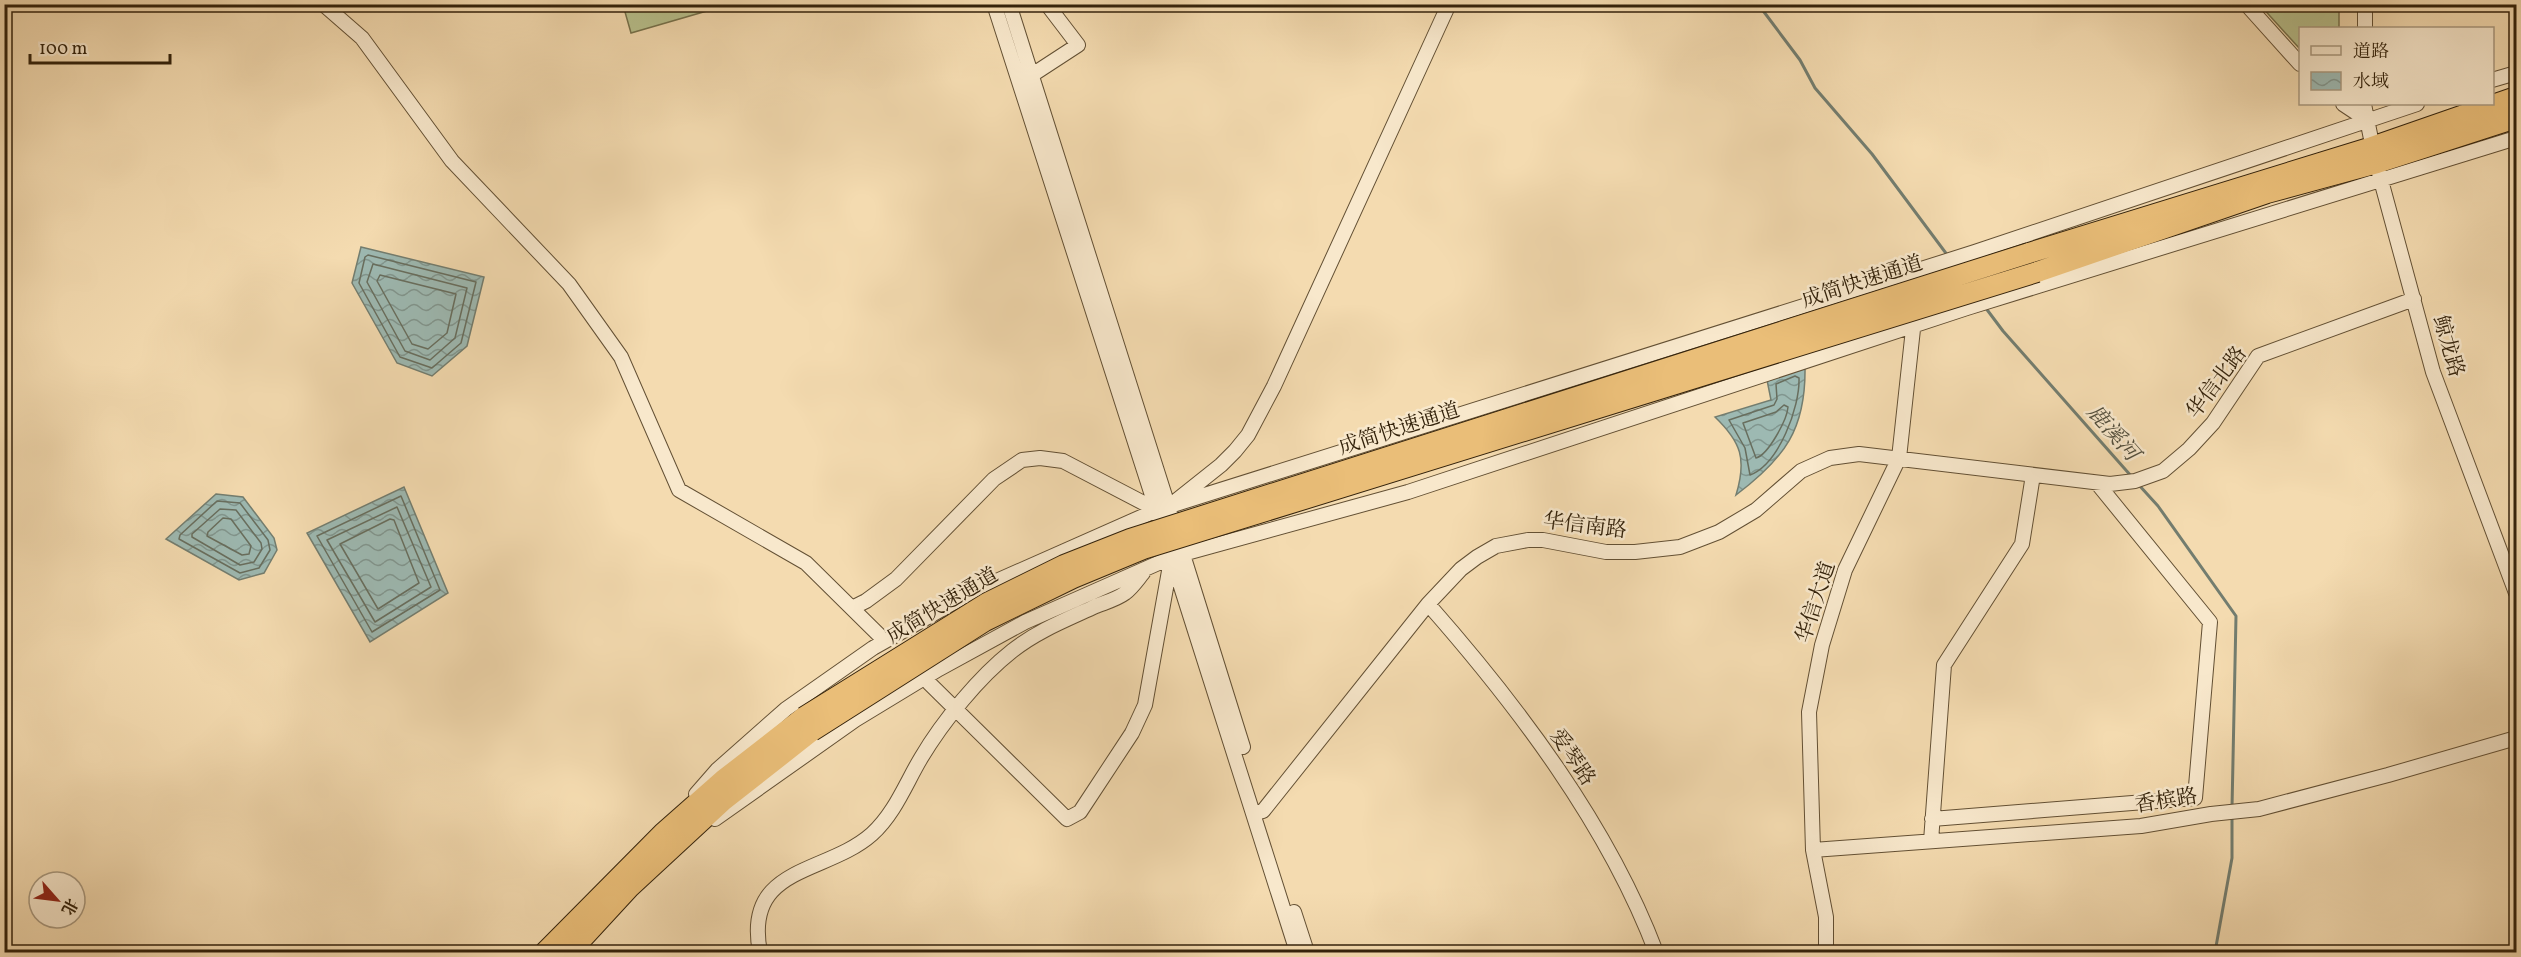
<svg xmlns="http://www.w3.org/2000/svg" width="2521" height="957" font-family="Vollkorn,'Noto Serif SC',serif">
<defs>
<pattern id="water-waves" width="16" height="10" patternUnits="userSpaceOnUse" patternTransform="scale(1.5)"><rect width="16" height="10" fill="#9db9b2"/><path d="M0 5q4-4 8 0t8 0" fill="none" stroke="#81968f"/></pattern>
</defs>
<rect width="100%" height="100%" fill="#f4dbb0"/>
<filter id="stains"><feTurbulence type="fractalNoise" baseFrequency=".00333" numOctaves="4"/><feColorMatrix values="0 0 0 0 .2 0 0 0 0 .09 0 0 0 0 .02 0 0 0 .5 -.17"/></filter>
<radialGradient id="worn" r=".72"><stop offset=".6" stop-color="#630" stop-opacity="0"/><stop offset="1" stop-color="#630" stop-opacity=".3"/></radialGradient>
<!-- green -->
<path fill="#b8c18d" stroke="#76724c" stroke-width="1.5" d="M731 4 631 33 623 5V4Z
M2260 5H2339V28H2300V49Z"/>
<!-- water -->
<path fill="url(#water-waves)" stroke="#737d6f" stroke-width="1.5" d="M361 247 484 277 467 346 432 376 397 363 352 283Z
M1805 367C1806 429 1785 458 1736 495 1747 459 1741 442 1715 417L1771 400 1767 380Z
M404 487 448 593 370 642 307 533Z
M216 494 243 497 274 538 277 550 264 573 239 580 166 539Z"/>
<g fill="none" stroke-linecap="round" stroke-linejoin="round">
<!-- shore -->
<path stroke="#686e5e" stroke-width="1.5" d="M368 255 476 282 461 343 432 368 400 357 359 283 365 257Z
M373 264 467 288 455 338 430 360 405 351 367 282Z
M380 275 456 294 447 333 428 349 412 344 377 281Z
M1795 376 1799 378C1800 407 1779 464 1750 475L1745 448 1729 420 1774 405 1777 399 1776 384Z
M1784 405 1788 407C1787 420 1768 455 1756 458L1743 423 1776 412Z
M401 496 440 590 372 632 317 536Z
M217 501 240 503 268 540 270 550 259 568 240 573 179 539 180 535Z
M397 507 431 587 375 622 327 540Z
M220 509 236 510 261 543 262 549 254 562 240 565 192 537V534Z
M223 518 231 519 251 546 249 554 242 555 207 536 208 532Z
M390 519 394 520 419 583 378 609 340 544Z"/>
<!-- stream -->
<path stroke="#737d6f" stroke-width="3" d="M1758 4 1800 60 1815 88 1872 154 1948 256
M1985 307 2003 331 2132 477
M2138 484 2158 506 2236 616 2232 808
M2215 952 2232 858V815"/>
<!-- minor casing -->
<g stroke="#635034" stroke-width="16">
<path id="minor" d="M323 4 362 38 452 161 569 284 621 357 679 490 806 563 879 635
M994 4 1159 517
M1009 4 1171 515
M2246 4 2300 64
M2365 28V4
M1032 75 1078 45 1049 7 1051 4
M2492 80 2516 73
M2343 104 2367 120
M2364 104 2374 154
M2379 173 2433 372 2516 593
M1177 500 1221 465 1235 451 1248 435 1274 386 1449 4
M1180 545 1243 747
M1169 549 1297 952
M1428 604C1517 705 1608 825 1656 952
M854 607 866 601 896 579 994 479 1022 460 1040 458 1063 461 1157 510
M929 683 1067 819 1080 812 1132 733 1145 705 1171 560
M696 794 717 770 786 709 873 648 974 591 1157 510 1975 252 2417 104
M1255 813 1263 811 1428 604 1461 569 1477 557 1496 546 1528 540H1543L1606 552H1635L1680 547 1719 532 1756 510 1801 471 1830 458 1859 454 2110 484 2135 481 2163 471 2189 449 2213 423 2258 356 2414 299
M715 819 855 720 939 669 1025 622 1172 557 1408 492 1967 308 2516 138
M1932 819 2195 798 2210 622 2097 483
M1931 841 1944 665 2022 544 2033 475
M1813 850 2141 826 2211 814 2259 809 2388 775 2516 738
M1294 912 1307 952
M760 952C743 865 826 875 872 834 895 813 906 783 921 758 943 721 979 677 1012 651 1037 631 1068 619 1096 606 1106 602 1117 599 1125 593 1132 588 1138 579 1143 573
M1826 952V917L1813 850 1809 712 1822 645 1845 570 1899 458 1914 320"/>
</g>
<!-- highway casing -->
<g stroke="#33220b" stroke-width="22">
<path id="highway" d="M2029 253 2372 147 2516 97
M2037 272 2267 193 2377 163 2516 118
M545 952 663 833 723 780 804 717
M570 952 629 888 723 801 812 731"/>
</g>
<!-- minor -->
<use href="#minor" stroke="#f8e8cc" stroke-width="14"/>
<!-- highway -->
<use href="#highway" stroke="#eabe78" stroke-width="20"/>
<!-- highway-bridge casing -->
<g stroke="#33220b" stroke-width="22" stroke-linecap="butt">
<path id="highway-bridge" d="M804 717 987 603 1064 565 1130 539 2029 253
M812 731 985 621 1073 578 1143 549 2037 272"/>
</g>
<!-- highway-bridge -->
<use href="#highway-bridge" stroke="#eabe78" stroke-width="20"/>
</g>
<g text-anchor="middle" stroke-width="5" stroke-linejoin="round" paint-order="stroke">
<!-- street labels -->
<g font-size="21" fill="#33220b" stroke="#f8e8cc">
<text transform="translate(1862 281) rotate(-18)" y="7">成简快速通道</text>
<text transform="translate(2449 346) rotate(74)" y="7">鲸龙路</text>
<text transform="translate(2216 382) rotate(-53)" y="7">华信北路</text>
<text transform="translate(1399 428) rotate(-18)" y="7">成简快速通道</text>
<text transform="translate(1585 525) rotate(7)" y="7">华信南路</text>
<text transform="translate(1815 602) rotate(-72)" y="7">华信大道</text>
<text transform="translate(942 605) rotate(-31)" y="7">成简快速通道</text>
<text transform="translate(1573 757) rotate(56)" y="7">爱琴路</text>
<text transform="translate(2166 800) rotate(-9)" y="7">香槟路</text>
</g>
<!-- water labels -->
<g font-size="22" font-style="italic" fill="#534f3d" stroke="#f8e8cc">
<text transform="translate(2114 432) rotate(49)" y="8">鹿溪河</text>
</g>
</g>
<!-- margin -->
<rect width="2521" height="957" fill="none" stroke="#f4dbb0" stroke-width="24"/>
<rect x="6" y="6" width="2509" height="945" fill="none" stroke="#33220b" stroke-width="3"/>
<rect x="12" y="12" width="2497" height="933" fill="none" stroke="#33220b" stroke-width="1.5"/>
<!-- legend -->
<rect x="2299" y="27" width="195" height="78" fill="#f8e8cc" stroke="#a9997f" stroke-width="1.5"/>
<rect x="2311" y="46" width="30" height="9" fill="#f8e8cc" stroke="#a9997f" stroke-width="1.5"/>
<text x="2353" y="57" font-size="18" fill="#33220b">道路</text>
<rect x="2311" y="72" width="30" height="18" fill="url(#water-waves)" stroke="#a9997f" stroke-width="1.5"/>
<text x="2353" y="87" font-size="18" fill="#33220b">水域</text>
<!-- north arrow -->
<g transform="translate(57 900) rotate(118)"><circle r="28" fill="#f8e8cc" stroke="#a9997f" stroke-width="1.5"/>
<path d="M0-4.5L10 22L0 15L-10 22Z" fill="#8f2418"/>
<text y="-9" font-size="16" font-weight="bold" text-anchor="middle" fill="#33220b">北</text>
</g>
<!-- scale -->
<path d="M30 54v9h140v-9" fill="none" stroke="#33220b" stroke-width="3"/>
<text x="39" y="54" font-size="18" fill="#33220b" stroke="#f8e8cc" stroke-width="4.5" paint-order="stroke">100 m</text>
<rect width="100%" height="100%" filter="url(#stains)"/>
<rect width="100%" height="100%" fill="url(#worn)"/>
</svg>
